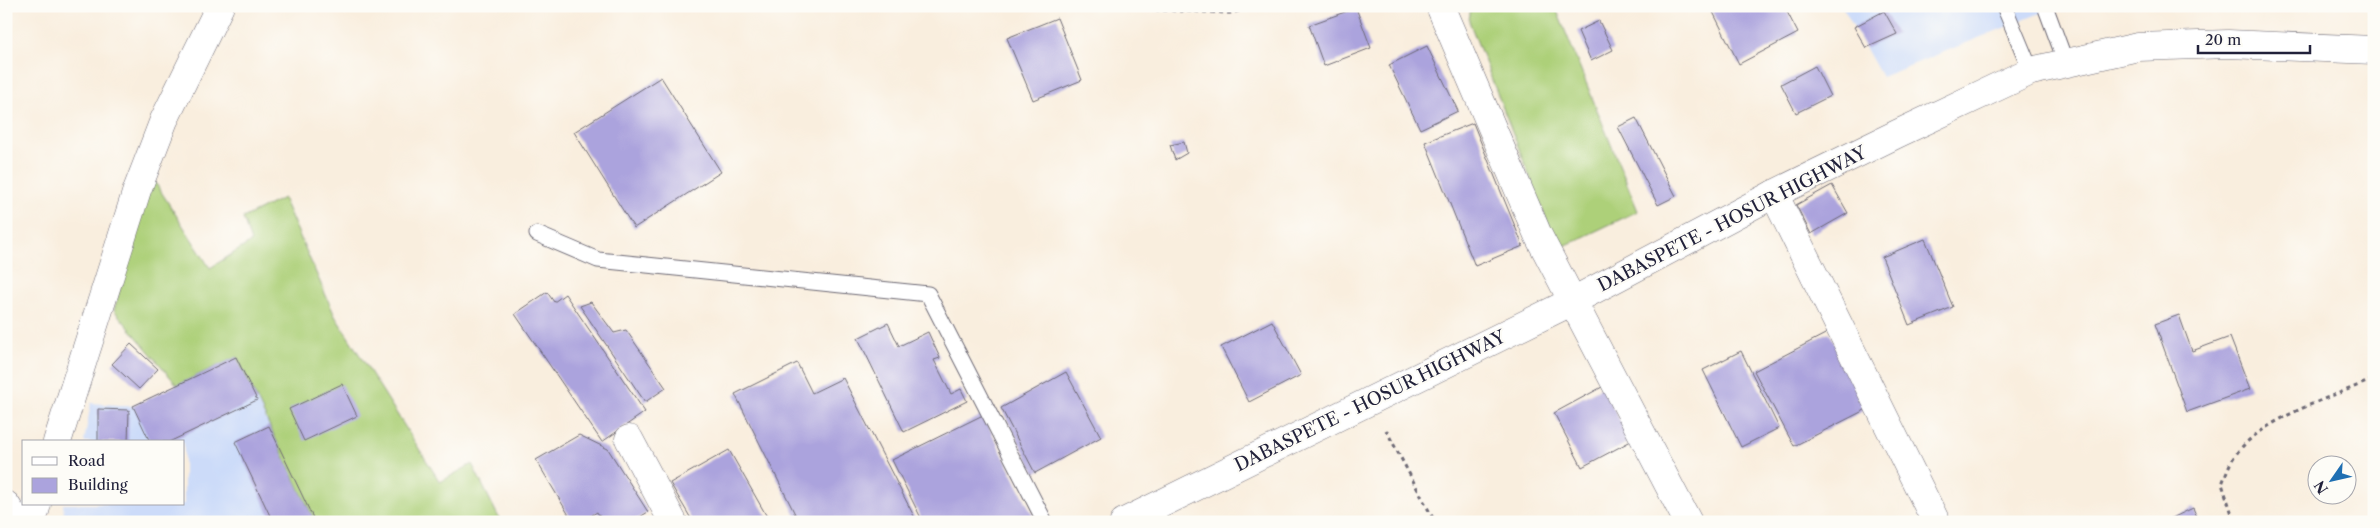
<svg xmlns="http://www.w3.org/2000/svg" width="2380" height="528" font-family="'Libre Caslon Text',serif">
<rect width="100%" height="100%" fill="#fdfcf7"/>
<filter id="ink" filterUnits="userSpaceOnUse"><feTurbulence type="fractalNoise" baseFrequency=".02" numOctaves="2"/><feDisplacementMap in="SourceGraphic" scale="10" xChannelSelector="R" yChannelSelector="G"/><feConvolveMatrix kernelMatrix="1 2 1 2 8 2 1 2 1" color-interpolation-filters="sRGB"/></filter>
<filter id="wash" filterUnits="userSpaceOnUse"><feTurbulence type="fractalNoise" baseFrequency=".0096" numOctaves="4" result="noise"/><feDisplacementMap in="SourceGraphic" scale="20" xChannelSelector="R" yChannelSelector="G"/><feGaussianBlur stdDeviation="1.12" result="paint"/><feColorMatrix in="noise" values="0 0 0 0 0 0 0 0 0 0 0 0 0 0 0 0 0 1.4 0 .05"/><feComposite in="paint" operator="in"/></filter>
<g filter="url(#wash)">
<rect width="100%" height="100%" fill="#f9eede"/>
<!-- built -->
<path fill="#ccdbf9" d="M1842 6H2058L1882 77Z
M236 357 315 522H65L63 504H184V442H84L91 403 133 406Z"/>
<!-- grass -->
<path fill="#add079" stroke="#68795a" d="M1471 6H1555L1638 211 1558 249 1469 21Z
M151 176 210 268 251 242 243 218 283 198 335 316 440 482 472 464 501 522H315L237 357 177 385 114 310Z"/>
<g id="blocks">
<!-- building -->
<path fill="#aba3dd" d="M1710 6H1784L1798 33 1739 64Z
M1356 8 1371 48 1324 66 1309 25Z
M1884 11 1897 34 1866 48 1854 27Z
M1057 18 1082 80 1033 100 1007 38Z
M1599 21 1613 50 1591 61 1578 31Z
M1427 46 1458 111 1420 129 1389 65Z
M1815 66 1830 96 1796 113 1781 84Z
M661 77 721 172 634 228 574 132Z
M1636 118 1676 196 1658 205 1618 127Z
M1473 123 1523 246 1475 266 1425 142Z
M1184 142 1187 153 1175 160 1170 145Z
M1832 185 1848 213 1811 234 1796 205Z
M1925 239 1953 307 1909 325 1882 257Z
M547 292 554 302 565 294 645 412 602 442 515 314Z
M591 302 614 333 626 330 666 388 645 402 580 306Z
M2179 315 2192 351 2230 337 2250 389 2187 412 2155 324Z
M1272 321 1301 375 1249 402 1221 347Z
M888 323 899 346 928 332 940 358 934 360 951 394 961 389 967 401 904 432 858 338Z
M1829 332 1869 408 1794 446 1754 371Z
M131 344 158 369 139 389 112 364Z
M1741 351 1779 428 1741 447 1703 370Z
M236 357 257 400 169 442H150L133 406Z
M797 363 812 393 843 378 917 522H799L735 394Z
M1066 372 1101 437 1035 473 1001 408Z
M342 384 357 416 304 441 289 409Z
M1602 387 1631 441 1582 467 1554 413Z
M98 409 129 410 128 442H98Z
M983 415 1036 522H923L892 460Z
M269 426 315 522H273L235 442Z
M579 435 608 449 648 512 632 522H603L597 512 581 522H573L536 460Z
M729 450 770 522H693L670 483Z
M2193 508 2199 522H2171L2170 519Z"/>
</g>
</g>
<g filter="url(#ink)">
<use href="#blocks" fill-opacity="0" stroke="#6d6974" stroke-width="1"/>
<g fill="none" stroke-linecap="round" stroke-linejoin="round">
<!-- service casing -->
<g stroke="#6d6974" stroke-width="17">
<path id="service" d="M2004 6 2031 71
M2045 6 2066 63
M537 234 598 260 928 294 1045 522"/>
</g>
<!-- minor casing -->
<g stroke="#6d6974" stroke-width="29">
<path id="minor" d="M1440 6 1538 235 1688 522
M1774 194 1936 522
M629 439 673 522
M57 442 137 190 164 120 220 6
M32 522 37 504"/>
</g>
<!-- trunk casing -->
<g stroke="#6d6974" stroke-width="29">
<path id="trunk" d="M6 505 17 522
M1124 522 1571 302 1774 194 1899 133 2031 71 2138 47 2228 44 2374 50"/>
</g>
<!-- path -->
<path stroke="#6d6974" stroke-width="3" stroke-dasharray="4 4" stroke-linecap="butt" d="M1148 6 1157 10 1230 13 1262 6
M1386 430 1435 522
M2234 520 2222 484C2226 474 2230 461 2237 453 2263 418 2334 396 2374 379"/>
<!-- service -->
<use href="#service" stroke="#fff" stroke-width="15"/>
<!-- minor -->
<use href="#minor" stroke="#fff" stroke-width="28"/>
<!-- trunk -->
<use href="#trunk" stroke="#fff" stroke-width="28"/>
</g>
</g>
<g text-anchor="middle" stroke-width="4.5" stroke-linejoin="round" paint-order="stroke">
<!-- street labels -->
<g font-size="18" fill="#22223b" stroke="#fdfcf7">
<text transform="translate(1732 219) rotate(-27)" y="6">DABASPETE - HOSUR HIGHWAY</text>
<text transform="translate(1370 401) rotate(-26)" y="6">DABASPETE - HOSUR HIGHWAY</text>
</g>
</g>
<!-- margin -->
<rect width="2380" height="528" fill="none" stroke="#fdfcf7" stroke-width="25"/>
<!-- legend -->
<rect x="22" y="440" width="162" height="65" fill="#fdfcf7" stroke="#a5a5ac"/>
<rect x="32" y="457" width="25" height="8" fill="#ffffff" stroke="#a5a5ac"/>
<text x="68" y="466" font-size="15" fill="#22223b">Road</text>
<rect x="32" y="478" width="25" height="15" fill="#aba3dd" stroke="#a5a5ac"/>
<text x="68" y="490" font-size="15" fill="#22223b">Building</text>
<!-- north arrow -->
<g transform="translate(2332 480) rotate(236)"><circle r="24" fill="#fdfcf7" stroke="#a5a5ac"/>
<path d="M0-4L9 19L0 12L-9 19Z" fill="#1f6fb2"/>
<text y="-8" font-size="14" font-weight="bold" text-anchor="middle" fill="#22223b">N</text>
</g>
<!-- scale -->
<path d="M2198 45v8h112v-8" fill="none" stroke="#22223b" stroke-width="2.5"/>
<text x="2205" y="45" font-size="15" fill="#22223b" stroke="#fdfcf7" stroke-width="4" paint-order="stroke">20 m</text>
</svg>
